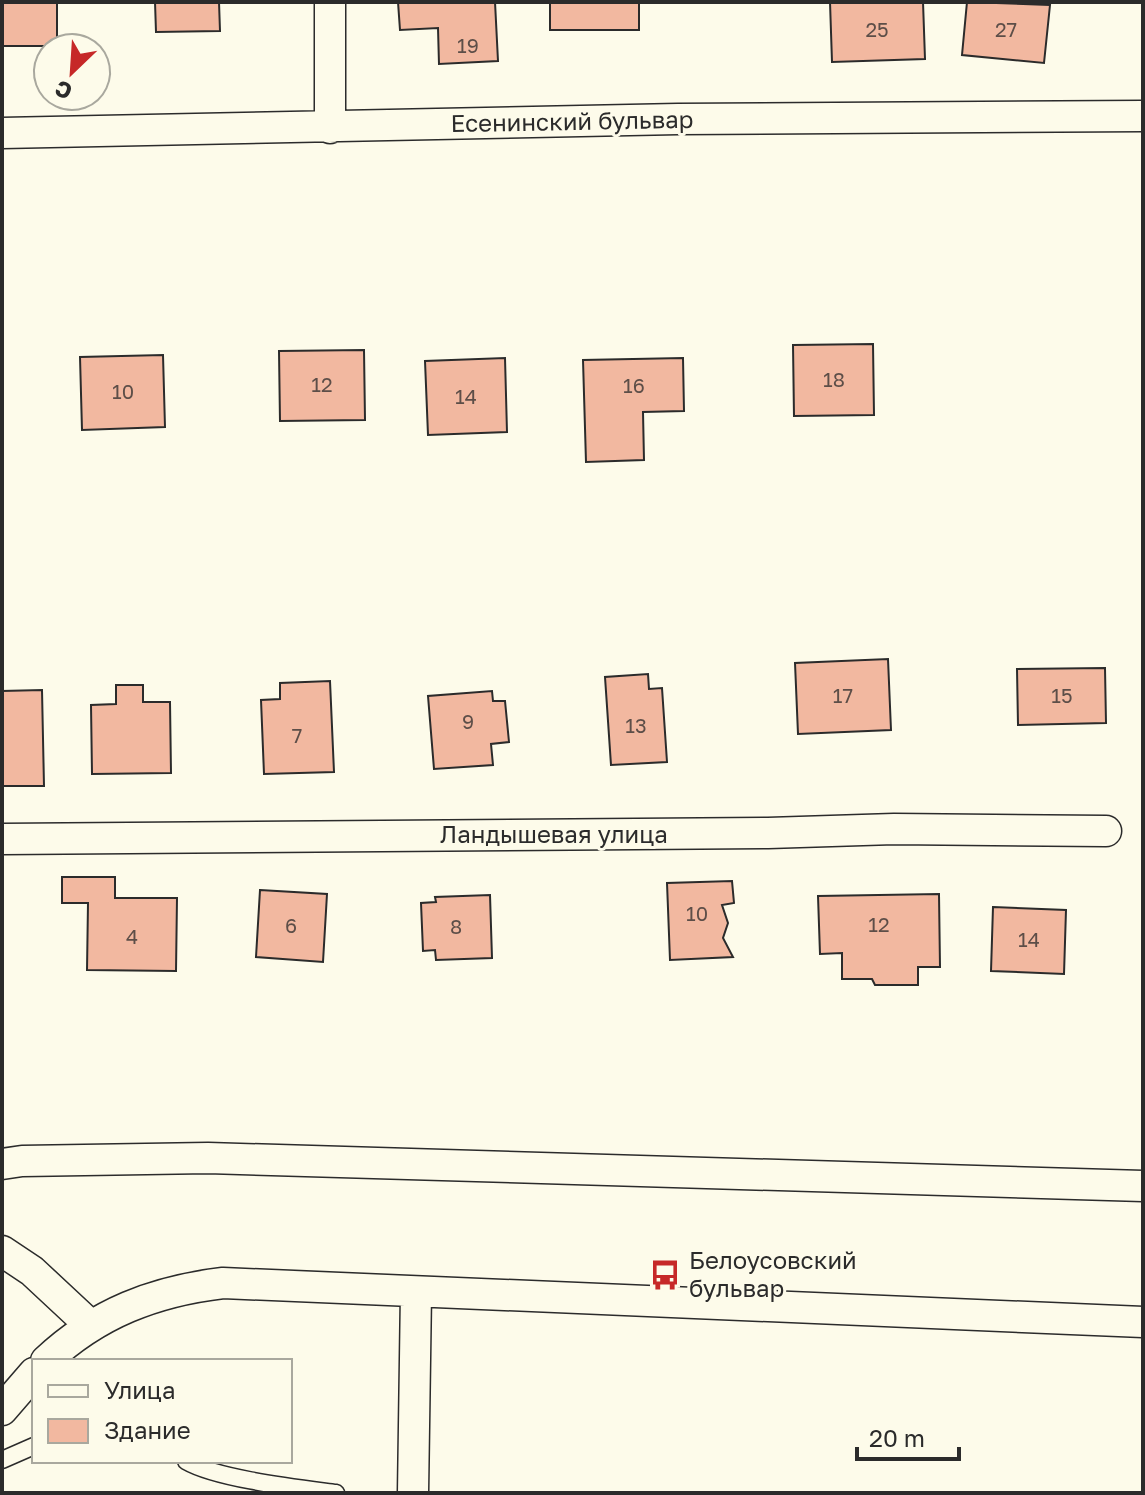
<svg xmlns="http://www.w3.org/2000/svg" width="1145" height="1495" font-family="'Golos Text',sans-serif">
<rect width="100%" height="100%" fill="#fdfbea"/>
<!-- building -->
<path fill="#f2b8a0" stroke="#2b2b2b" stroke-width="2" d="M2 2H57V46H2Z
M155 2H219L220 31 156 32Z
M398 2H495L498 61 439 64 438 28 400 30Z
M550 2H639V30H550Z
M830 2H923L925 59 832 62Z
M967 2 1050 5 1044 63 962 55Z
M873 344 874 415 794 416 793 345Z
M364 350 365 420 280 421 279 351Z
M163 355 165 427 82 430 80 357Z
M505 358 507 432 428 435 425 361Z
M683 358 684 411 643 412 644 460 586 462 583 360Z
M888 659 891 730 798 734 795 663Z
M1105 668 1106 723 1018 725 1017 669Z
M648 674 649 689 662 688 667 762 611 765 605 677Z
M330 681 334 772 264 774 261 700 280 699V683Z
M116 685H143V702H170L171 773 92 774 91 705 116 704Z
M42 690 44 786H2V691Z
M492 691 493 701H505L509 742 491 744 493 765 434 769 428 696Z
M62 877H115V898H177L176 971 87 970 88 903H62Z
M732 881 734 903 722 905 728 923 723 938 733 957 670 960 667 883Z
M260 890 327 894 323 962 256 957Z
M939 894 940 967H918V985H875L872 979H842V953L820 954 818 896Z
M490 895 492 958 436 960 435 950 423 951 421 903 436 902 435 897Z
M993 907 1066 910 1064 974 991 971Z"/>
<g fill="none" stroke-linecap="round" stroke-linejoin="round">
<!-- lane casing -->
<g stroke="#2b2b2b" stroke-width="19">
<path id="lane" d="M2 1460 34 1446
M186 1461C217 1479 298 1488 336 1493"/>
</g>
<!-- street casing -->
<g stroke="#2b2b2b" stroke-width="33">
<path id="street" d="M330 2V128
M2 133 678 119 1143 116
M2 839 768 833 894 829 1106 831
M2 1164 22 1161 208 1158 1143 1186
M2 1251 32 1271 91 1326
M46 1361C97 1313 155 1291 223 1283L1143 1322
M2 1410 34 1373
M413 1493 416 1292"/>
</g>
<!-- lane -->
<use href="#lane" stroke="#fdfbea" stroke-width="16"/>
<!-- street -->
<use href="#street" stroke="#fdfbea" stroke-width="30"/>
</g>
<!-- icons -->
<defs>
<g id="bus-bare" transform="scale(2.4)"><path d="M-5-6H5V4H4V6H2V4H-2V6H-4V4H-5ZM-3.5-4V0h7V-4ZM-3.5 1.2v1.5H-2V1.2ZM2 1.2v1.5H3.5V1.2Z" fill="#c62828" stroke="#fdfbea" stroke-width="2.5" paint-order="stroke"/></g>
</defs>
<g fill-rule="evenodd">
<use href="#bus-bare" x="665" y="1275"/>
</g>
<g text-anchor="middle" stroke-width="6" stroke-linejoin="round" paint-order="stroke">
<!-- number labels -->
<g font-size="20" fill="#5d4e48">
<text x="877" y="37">25</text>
<text x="1006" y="37">27</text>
<text x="468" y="53">19</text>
<text x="834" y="387">18</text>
<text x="322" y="392">12</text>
<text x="634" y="393">16</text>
<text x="123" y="399">10</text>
<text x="466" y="404">14</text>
<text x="843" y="703">17</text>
<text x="1062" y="703">15</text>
<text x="468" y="729">9</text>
<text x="636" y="733">13</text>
<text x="297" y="743">7</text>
<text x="697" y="921">10</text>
<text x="879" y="932">12</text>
<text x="291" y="933">6</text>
<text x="456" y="934">8</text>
<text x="132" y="944">4</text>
<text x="1029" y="947">14</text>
</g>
<!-- street labels -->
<g font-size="24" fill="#2b2b2b" stroke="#fdfbea">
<text transform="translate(572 122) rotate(-1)" y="8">Есенинский бульвар</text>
<text x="554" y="843">Ландышевая улица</text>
</g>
<!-- poi labels -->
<g font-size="24" fill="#2b2b2b" stroke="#fdfbea" text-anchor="start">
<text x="689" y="1269">Белоусовский<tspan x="689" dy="28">бульвар</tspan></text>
</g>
</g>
<!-- border -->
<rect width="1145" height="1495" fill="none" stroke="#2b2b2b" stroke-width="8"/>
<!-- legend -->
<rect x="32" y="1359" width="260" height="104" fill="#fdfbea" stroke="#a9a89e" stroke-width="2"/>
<rect x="48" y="1385" width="40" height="12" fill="#fdfbea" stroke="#a9a89e" stroke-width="2"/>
<text x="104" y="1399" font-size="24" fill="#2b2b2b">Улица</text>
<rect x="48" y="1419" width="40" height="24" fill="#f2b8a0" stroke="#a9a89e" stroke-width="2"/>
<text x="104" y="1439" font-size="24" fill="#2b2b2b">Здание</text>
<!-- north arrow -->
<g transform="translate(72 72) rotate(205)"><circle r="38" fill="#fdfbea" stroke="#a9a89e" stroke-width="2"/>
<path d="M0-6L14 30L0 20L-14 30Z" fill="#c62828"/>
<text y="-12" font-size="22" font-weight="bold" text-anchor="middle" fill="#2b2b2b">С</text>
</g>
<!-- scale -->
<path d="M857 1447v12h102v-12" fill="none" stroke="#2b2b2b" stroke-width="4"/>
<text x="869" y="1447" font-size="24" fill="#2b2b2b" stroke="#fdfbea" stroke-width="6" paint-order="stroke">20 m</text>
</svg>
